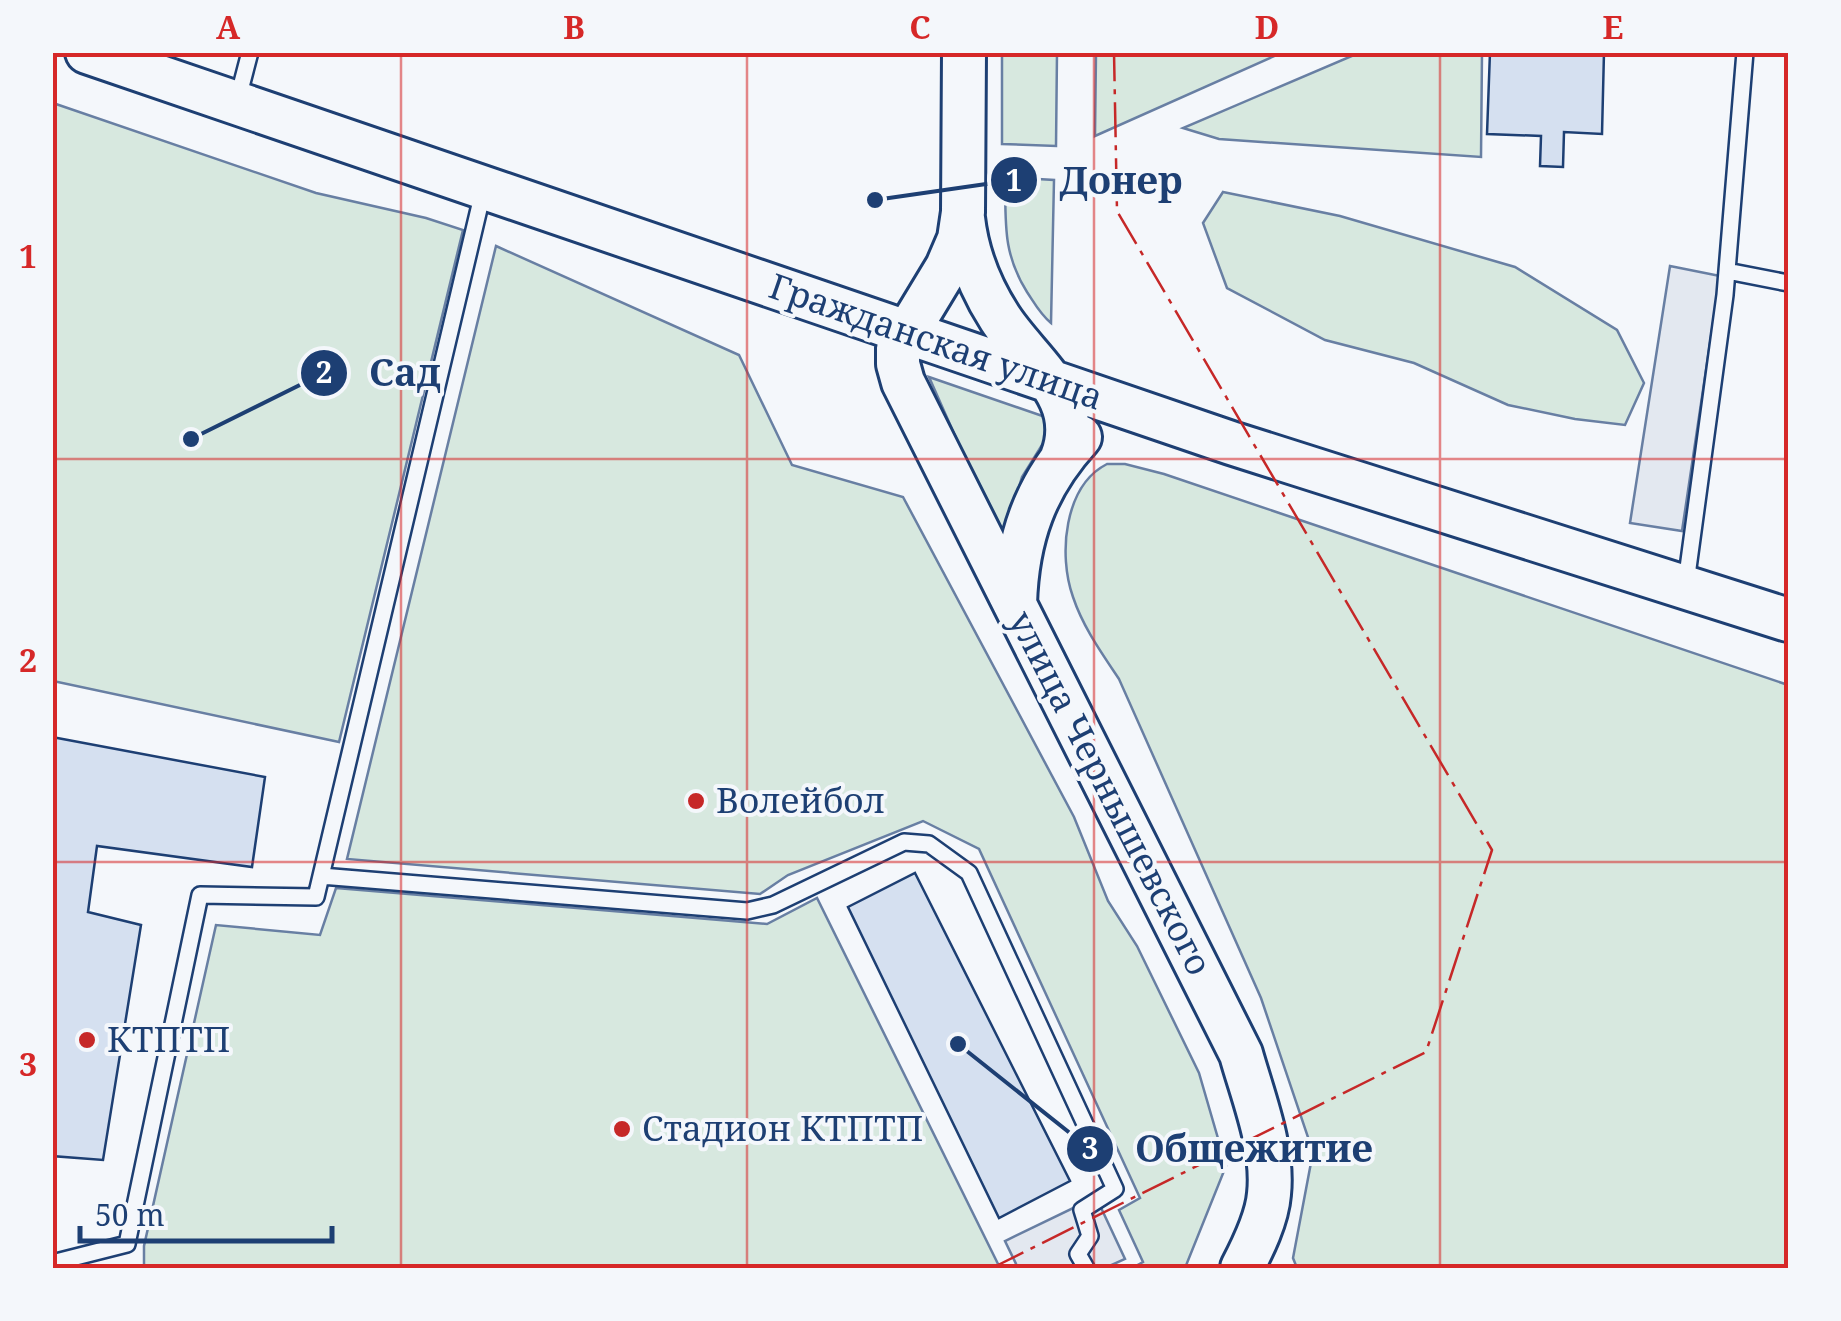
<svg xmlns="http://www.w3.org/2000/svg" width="1841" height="1321" font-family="'Noto Serif',serif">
<rect width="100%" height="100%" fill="#f4f7fb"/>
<!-- green -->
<path fill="#d7e8df" stroke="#687fa3" stroke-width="2.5" d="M1361 52 1482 53 1481 157 1219 139 1183 128Z
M1002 53H1057L1056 146 1002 144Z
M1096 53V52L1281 53 1095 136Z
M53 103 316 193 426 218 463 230 339 742 53 681Z
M1005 177 1054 180 1051 323C1040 314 1035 304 1027 292 1002 252 1006 222 1005 177Z
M1223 192 1340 216 1515 267 1617 330 1644 383 1625 425 1575 419 1508 405 1414 363 1325 340 1227 288 1203 223Z
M496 246 739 355 792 465 903 497 1074 817 1108 901 1137 946 1199 1073 1226 1166 1185 1268H1132L1143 1262 1119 1210 1140 1198 979 849 923 821 788 875 760 894 347 859Z
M929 377 1057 421 1022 477 1002 542Z
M1107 464H1125L1164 474 1788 685V1268H1297L1293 1258 1313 1152 1261 998 1119 679C1101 652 1083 627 1073 597 1058 555 1064 486 1107 464Z
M336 888 767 924 817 898 1000 1268H144V1246L216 925 320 935Z"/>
<!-- parking -->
<path fill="#e3e8f0" stroke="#687fa3" stroke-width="2.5" d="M1670 266 1720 276 1682 531 1630 523Z
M1096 1197 1125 1259 1105 1268H1018L1005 1241Z"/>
<!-- building -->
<path fill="#d5e0f0" stroke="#1d3f73" stroke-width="2.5" d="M1490 52H1604L1602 134 1564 132 1563 167 1540 166 1541 136 1487 134Z
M52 737 265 777 252 867 97 846 88 912 141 925 103 1160 52 1156Z
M915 873 1070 1181 999 1218 848 907Z"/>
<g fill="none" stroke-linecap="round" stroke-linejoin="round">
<!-- lane casing -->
<g stroke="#1d3f73" stroke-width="20">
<path id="lane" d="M237 102 250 52
M1727 271 1788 283
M1686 583 1725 295 1745 52
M321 876 747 911 773 905 904 842 929 844 969 873 1115 1189 1082 1210 1090 1236 1078 1254 1086 1268
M52 1263 127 1244 200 895 316 897 483 192"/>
</g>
<!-- secondary casing -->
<g stroke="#1d3f73" stroke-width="48">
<path id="secondary" d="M87 52 1231 443 1788 620
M964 52 963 212 959 239 947 267 898 348V364L903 382 1241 1054C1253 1097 1274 1148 1269 1194 1267 1219 1253 1247 1242 1268
M963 218C967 254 980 287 1000 318 1029 363 1085 397 1062 457
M1015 604C1017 538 1035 486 1080 437"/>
</g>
<!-- lane -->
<use href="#lane" stroke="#f4f7fb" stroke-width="15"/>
<!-- secondary -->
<use href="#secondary" stroke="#f4f7fb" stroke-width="42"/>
<!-- power -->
<path stroke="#c62828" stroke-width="2.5" stroke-dasharray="35 8 5 8" stroke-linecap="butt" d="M992 1268 1426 1052 1492 850 1117 211 1114 52"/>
</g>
<!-- grid -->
<path fill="none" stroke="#d62828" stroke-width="2.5" stroke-opacity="0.55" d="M401 52V1268M747 52V1268M1094 52V1268M1440 52V1268M52 459H1788M52 862H1788"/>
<!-- markers -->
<g fill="#c62828" stroke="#f4f7fb" stroke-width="4">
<circle cx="696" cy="801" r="10"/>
<circle cx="87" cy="1040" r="10"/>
<circle cx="622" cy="1129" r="10"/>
</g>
<g text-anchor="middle" stroke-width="8" stroke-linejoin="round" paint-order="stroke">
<!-- street labels -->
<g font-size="35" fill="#1d3f73" stroke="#f4f7fb">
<text transform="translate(936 342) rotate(19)" y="12">Гражданская улица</text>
<text transform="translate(1110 793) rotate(63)" y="12">улица Чернышевского</text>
</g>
<!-- poi labels -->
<g font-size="35" fill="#1d3f73" stroke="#f4f7fb" text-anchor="start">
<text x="716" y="813">Волейбол</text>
<text x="107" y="1052">КТПТП</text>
<text x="642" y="1141">Стадион КТПТП</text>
</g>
</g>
<!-- callouts -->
<path fill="none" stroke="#1d3f73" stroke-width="4" d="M875 200L1014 180M191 439L324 373M958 1044L1090 1149"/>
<g fill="#1d3f73" stroke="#f4f7fb" stroke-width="4">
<circle cx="875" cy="200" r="10"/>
<circle cx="191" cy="439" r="10"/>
<circle cx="958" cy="1044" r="10"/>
<circle cx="1014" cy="180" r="25"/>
<circle cx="324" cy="373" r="25"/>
<circle cx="1090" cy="1149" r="25"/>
</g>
<g font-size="30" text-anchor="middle" font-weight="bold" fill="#fff">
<text x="1014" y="191">1</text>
<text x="324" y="383">2</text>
<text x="1090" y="1159">3</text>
</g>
<g font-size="38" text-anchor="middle" font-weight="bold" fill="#1d3f73" stroke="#f4f7fb" stroke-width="8" stroke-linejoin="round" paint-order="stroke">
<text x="1121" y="194">Донер</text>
<text x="405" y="386">Сад</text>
<text x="1254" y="1162">Общежитие</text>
</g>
<!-- border -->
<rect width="1841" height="1321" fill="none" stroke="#f4f7fb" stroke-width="110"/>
<!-- scale -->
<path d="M80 1226v15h252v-15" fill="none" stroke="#1d3f73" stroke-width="5"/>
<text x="95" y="1226" font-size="30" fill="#1d3f73" stroke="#f4f7fb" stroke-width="8" paint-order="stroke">50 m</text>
<rect x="55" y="55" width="1731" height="1211" fill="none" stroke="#d62828" stroke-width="4"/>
<g font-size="32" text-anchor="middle" font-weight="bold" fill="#d62828">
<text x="228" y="39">A</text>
<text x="574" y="39">B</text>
<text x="920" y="39">C</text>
<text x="1267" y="39">D</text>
<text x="1613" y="39">E</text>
<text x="28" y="268">1</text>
<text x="28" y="672">2</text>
<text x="28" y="1076">3</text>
</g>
</svg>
